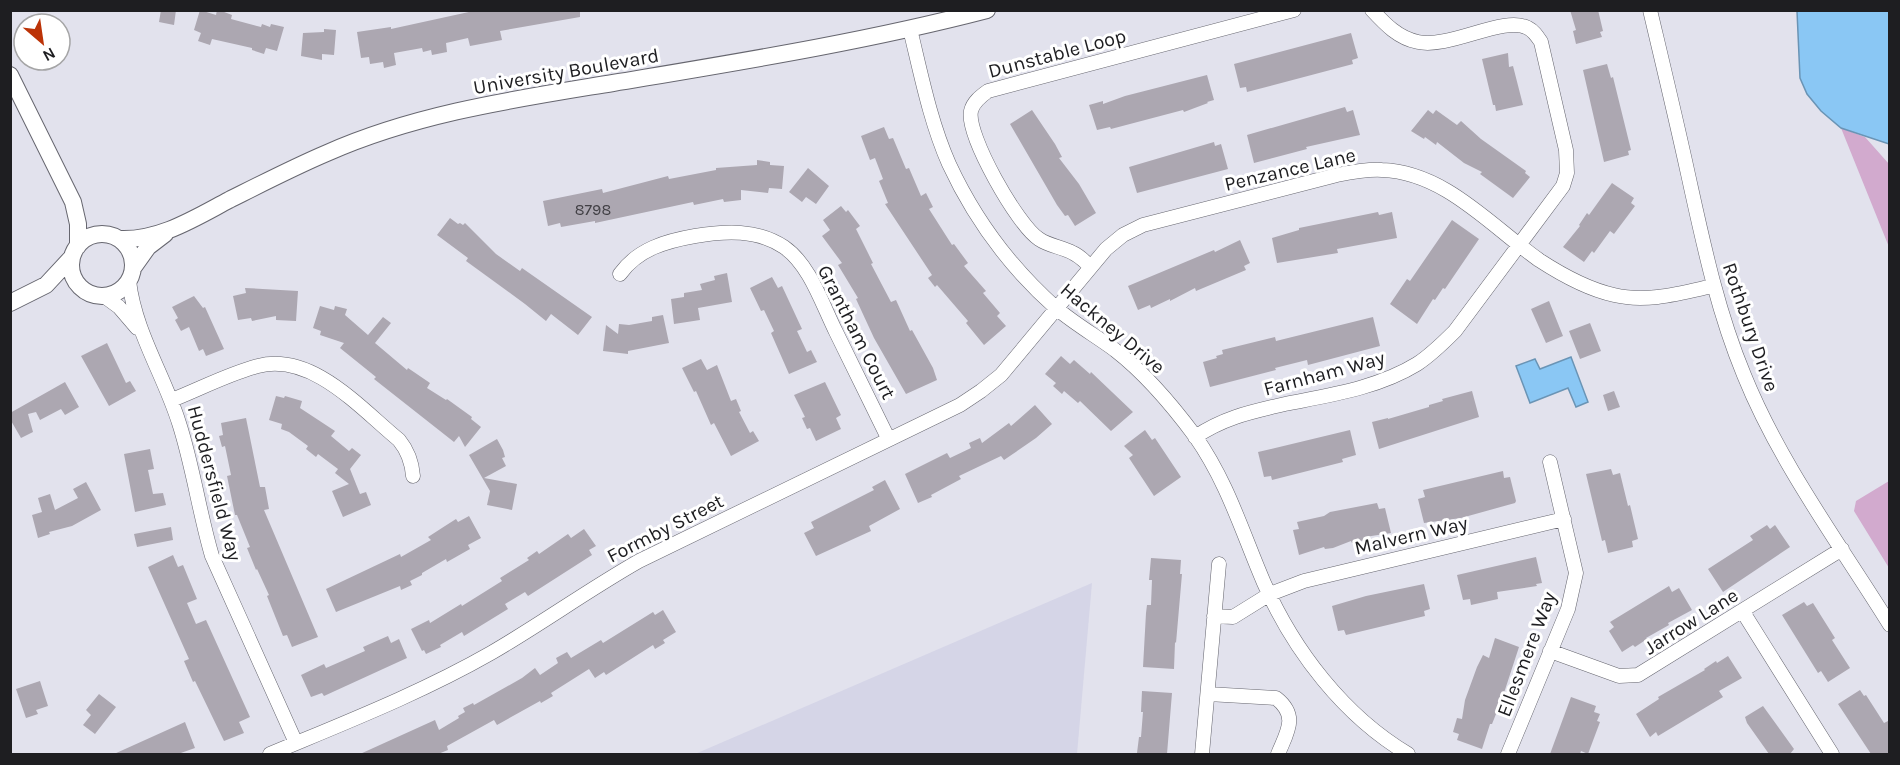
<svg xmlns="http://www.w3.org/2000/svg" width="1900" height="765" font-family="Karla,sans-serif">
<rect width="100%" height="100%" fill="#e2e2ed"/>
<!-- built -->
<path fill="#d5d5e7" d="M1092 583 1077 754H695Z"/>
<!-- green -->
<path fill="#d2aace" d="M1841 128 1865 137 1889 164V247Z
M1889 481V568L1854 511 1856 501Z"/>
<!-- water -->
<path fill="#8ac7f4" stroke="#6a94b5" stroke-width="1.5" d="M1797 11H1889V144L1841 128 1821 111 1807 94 1800 78Z
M1571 357 1588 402 1576 407 1568 388 1530 403 1516 366 1535 359 1540 369Z"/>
<!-- building -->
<path fill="#aca7b1" d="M161 10H176L174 25 159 22Z
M200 10 216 15 217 10H219L232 15 231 19 261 27 262 24 270 27 271 24 284 27 277 51 266 48 264 54 252 50V48L212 39 210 45 198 41 201 33 194 30Z
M478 10H580V17L500 31 502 40 470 46 468 38 446 43 447 52 432 55 431 50 423 52 422 48 394 53 396 65 384 68 383 62 370 64 369 57 361 58 357 32 391 27V29Z
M1570 10H1598L1603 31 1600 32 1602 37 1576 44 1573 31 1576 30Z
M324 29 336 30 334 55 322 54V60L301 56 303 33 324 32Z
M1351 33 1358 58 1352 60 1353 64 1247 92 1246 87 1240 88 1234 64Z
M1508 53 1509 67 1513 66 1523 105 1496 111 1495 105H1493L1482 59Z
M1607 64 1611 78 1613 77 1631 150 1628 151 1629 155 1604 162 1583 70Z
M1207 75 1214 100 1207 102 1208 103 1184 112 1183 110 1111 129 1110 127 1097 130 1089 105 1103 101V104L1125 96Z
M1345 107 1347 112 1353 110 1360 135 1306 147 1307 149 1254 163 1247 135Z
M1032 110 1055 144 1062 157 1059 158 1079 184 1096 213 1075 226 1068 215 1065 216 1057 205 1010 124Z
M1428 110 1433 114 1436 110 1457 125 1461 121 1481 139 1526 171 1525 173 1530 177 1513 198 1480 174 1482 172 1464 163 1437 142 1436 145 1425 137 1424 139 1411 131Z
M884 127 889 139 893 138 906 169 909 168 921 196 926 193 933 207 929 209 952 245 954 244 968 263 964 266 986 291 983 293 1000 313 997 316 1006 326 984 345 966 323 968 321 937 285 935 287 928 278 932 275 885 204 888 203 879 181 883 179 875 158 870 160 861 136Z
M1214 142 1215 146 1221 144 1228 169 1137 193 1129 167Z
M757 160 770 162V165L784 166 782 189 769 188 768 193 741 190V200L724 202 723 199 694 205 693 202 595 223V221L561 227 560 223 548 226 543 201 602 189 603 193 668 176 669 179 716 170V168L757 165Z
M808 168 829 186 816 204 806 197 802 202 789 192Z
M1612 183 1634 198 1631 203 1635 206 1614 234 1610 231 1594 253 1592 251 1584 262 1563 247 1580 226 1579 225 1587 213 1589 215Z
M841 206 846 212 848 210 860 226 856 229 873 263 871 264 891 302 896 300 910 331 912 330 933 368 937 380 906 394 874 338 856 299 858 298 838 265 842 263 822 236 830 230 823 220Z
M1378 212 1379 215 1392 212 1397 238 1337 249 1338 253 1277 263 1272 238 1299 230V228Z
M450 218 458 224 460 223 463 225 465 223 496 254 520 271 522 268 592 317 578 335 551 314 546 321 525 304 466 261 468 258 437 235Z
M1452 220 1479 239 1445 289 1443 288 1435 300 1433 299 1417 324 1390 304 1407 279 1410 281Z
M1240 240 1250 263 1244 266 1246 270 1196 291 1195 288 1170 301V299L1151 308 1150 305 1138 310 1128 286 1214 250 1215 252Z
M727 273 732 302 698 308 700 320 674 324 671 299 684 297V293L702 290 700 284 715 280 714 276Z
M772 277 778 288 782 286 802 329 797 331 807 352 811 350 817 362 789 374 771 333 774 331 764 310 761 311 750 288Z
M245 288 298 291 296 321 276 320V316L252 321 251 318 238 320 233 296 246 293Z
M194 296 203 308 205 307 224 349 206 356 203 349 199 351 189 327 181 331 175 320 178 318 172 307Z
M1549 301 1563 336 1546 343 1531 309Z
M320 306 334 310 335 306 347 309 345 315 368 335 383 317 391 323 375 343 407 370 408 368 430 383 427 388 446 400 447 399 472 417 471 419 481 427 465 447 459 436 454 442 374 379 376 377 340 348 344 343 320 335 321 331 313 328Z
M663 315 669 343 628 351V354L603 351 606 325 618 334 619 324 629 325 652 321V317Z
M1373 317 1380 346 1308 365 1307 360 1275 368 1276 370 1210 387 1203 362 1217 358 1216 356 1223 354 1222 350 1275 337 1276 341Z
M1590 323 1601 351 1580 359 1569 331Z
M107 343 126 383 130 381 136 391 109 406 81 356Z
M1061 356 1070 364 1074 360 1090 374 1091 372 1133 412 1111 431 1080 401 1078 403 1064 391 1062 394 1053 386 1056 383 1045 374Z
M701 359 707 370 717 365 731 401 736 399 741 411 739 412 750 433 753 431 759 441 731 456 714 423 711 425 696 391 694 392 682 368Z
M65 382 79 407 65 415 61 409 40 420 36 412 28 414 33 432 21 438 10 419V413Z
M825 382 841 415 836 418 841 429 816 441 810 428 807 429 802 418 805 417 794 395Z
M1472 391 1479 417 1379 449 1372 422 1388 418V419L1429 407V405L1443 401 1442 399Z
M1614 391 1620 407 1608 411 1603 395Z
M276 396 284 398 285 396 302 401 300 408 335 431 331 436 349 451 352 448 361 455 350 469 360 494 366 492 371 505 343 517 332 491 349 484 335 473 338 469 318 454 316 457 306 449 308 446 289 432 281 429 282 424 269 420Z
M1035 405 1052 424 1036 438 1004 460 1001 456 959 476 961 479 931 495 932 497 918 503 905 474 947 453 950 458 971 448 969 443 980 438 982 443 1009 423 1011 426Z
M246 418 260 487H265L269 509 264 510 318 637 292 647 287 635 283 636 267 596 269 595 257 569 256 570 247 548 250 547 237 515H235L227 476 231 475 225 446 222 447 219 436 223 435 221 423Z
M1145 430 1152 440 1155 438 1181 477 1154 496 1129 458 1133 455 1124 446Z
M1350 430 1356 455 1342 459 1343 462 1272 480 1271 476 1264 477 1258 452Z
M497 439 503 450 505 457 502 458 506 466 484 478 517 484 512 510 487 505 490 491 469 455Z
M150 449 154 469 148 470 153 494 163 493 166 505 135 512 124 454Z
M1611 469 1613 475 1620 473 1628 506 1630 505 1638 539 1632 541 1633 547 1608 553 1605 540 1602 541 1586 474Z
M1503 471 1504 478 1510 477 1516 501 1515 503 1461 518 1424 523 1418 499 1425 497 1423 490Z
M885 480 900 509 869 526 871 531 816 556 804 533 814 528 811 522 874 490 872 487Z
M86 482 101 510 72 526 49 532 50 534 38 538 32 515 42 512 38 498 50 494 55 510 78 498 73 489Z
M1377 503 1379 509 1385 508 1391 533 1365 537V540L1352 543 1351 541 1333 548 1325 549 1324 547 1299 555 1293 530 1299 529 1297 522 1324 516 1330 512Z
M469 516 481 538 468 545 470 549 447 562 446 559 422 573V575L410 581 412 585 401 590 400 586 336 612 326 589 400 554 401 557 431 540 428 537 445 526 456 519 458 522Z
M1767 525 1770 529 1775 525 1790 547 1723 592 1708 569 1753 540 1750 536Z
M171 527 173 540 137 547 134 534Z
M584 529 596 546 589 550 592 555 528 596 525 592 505 604 508 609 464 636 462 632 440 645 441 647 426 654 424 650 422 651 411 629 429 620 430 623 461 604 462 606 502 581 500 578 529 560 527 558 537 551 539 554 568 534 571 538Z
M173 555 178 567 183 565 197 599 187 603 196 624 206 620 250 717 239 722 244 733 224 741 195 681 193 682 184 661 189 659 148 567Z
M1536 557 1542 583 1536 584 1537 586 1497 592 1498 599 1471 605 1470 599 1463 600 1457 575Z
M1151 558 1181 560 1180 574H1182L1176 643 1175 642 1174 669 1143 667 1146 613 1147 605H1151L1152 580H1149Z
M1424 584 1430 609 1424 611 1425 616 1346 635 1344 630 1338 631 1332 606 1366 596Z
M1669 586 1672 592 1679 588 1692 610 1668 623 1669 625 1646 638 1647 639 1635 647 1633 645 1622 652 1609 631 1614 627 1610 622Z
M1804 602 1807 606 1813 603 1835 638 1832 640 1850 668 1828 682 1821 671 1818 673 1782 615Z
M663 610 676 632 663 640 665 643 655 649 653 645 606 675 604 672 595 678 589 669 551 693 553 696 541 703 540 701 497 725 494 720 447 746 448 750 438 754H360L435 720 439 730 459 718 458 716 465 712 463 708 473 703 474 705 522 678 535 668 540 675 558 663 556 658 567 652 571 658 601 640 603 643 653 612 655 615Z
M388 636 391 643 399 639 407 658 324 696 322 693 311 697 301 675 324 664 326 668 365 651 363 647Z
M1495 638 1519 647 1502 699 1492 724H1490L1482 749 1457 740 1459 734 1453 732 1457 718 1462 719 1465 700 1477 667 1483 655 1489 658Z
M1728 656 1742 678 1719 691 1723 697 1658 736 1656 732 1650 737 1636 714 1659 699 1658 697 1705 670 1704 669 1716 661 1717 663Z
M40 681 48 706 36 710 38 714 26 718 16 689Z
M1860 690 1864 696 1866 695 1884 723 1890 720V754H1871L1838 704Z
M1142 691 1172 693 1167 754H1141L1137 753 1139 737H1141L1143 712H1141Z
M99 694 116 707 95 734 83 725 91 715 86 710Z
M1571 697 1596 706 1594 712 1600 714 1597 721 1600 722 1588 754 1581 751 1580 754H1550Z
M1763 706 1794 749 1790 754H1769L1747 723 1745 717Z
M185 722 195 748 178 754H114Z"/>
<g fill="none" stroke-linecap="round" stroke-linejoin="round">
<!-- minor casing -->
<g stroke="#66666f" stroke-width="15">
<path id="minor" d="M1650 10C1663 65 1676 119 1688 174 1703 242 1717 310 1744 375 1780 464 1839 543 1890 625
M910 29C921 74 930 121 949 164 974 218 1011 268 1056 308 1075 324 1096 336 1115 350 1146 374 1172 405 1195 436 1228 483 1242 532 1264 583 1294 651 1344 716 1408 754
M1091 267C1085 262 1080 256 1073 253 1062 247 1049 246 1039 239 1018 226 966 135 971 111 973 102 981 96 988 91L1294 10
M620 274C638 249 666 241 695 236 725 231 757 229 784 247 810 265 822 304 836 332 853 367 871 403 888 438
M129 281C135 332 164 375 179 423 193 466 199 512 212 556L296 743
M104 296 119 307 137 328
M172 400C200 389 228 374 258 366 312 352 360 408 399 440 408 451 412 462 413 476
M1195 437C1225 417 1251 412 1285 404 1330 395 1378 388 1417 364 1431 355 1443 343 1455 331L1563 186 1567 173 1566 150 1541 42C1537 36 1534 31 1528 28 1504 15 1450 49 1418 42 1398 38 1385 24 1372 10
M1743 612 1832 754
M1214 616 1233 617 1270 594 1304 581 1564 519
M1550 651 1619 676 1638 675 1842 549
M1208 694 1276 698C1299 716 1287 732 1278 754
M270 754C344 723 421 693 491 653 541 624 588 590 639 561L960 405 981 391 1001 375 1106 249 1123 235 1143 225 1337 175C1352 172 1367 169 1382 170 1445 172 1492 227 1539 260 1562 275 1587 289 1614 295 1647 303 1681 293 1713 286
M1202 754 1219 564
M1508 754 1568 609 1576 573 1550 462"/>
</g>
<!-- tertiary casing -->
<g stroke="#66666f" stroke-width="18">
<path id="tertiary" d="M10 75 73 202 78 224V246
M71 265a31 31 0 1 1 62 0a31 31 0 1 1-62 0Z
M119 239C159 241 195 218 229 200 261 184 294 167 327 153 417 113 516 99 613 83 738 62 864 42 987 10
M133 268 148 247 165 234
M10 303 46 285 72 257"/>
</g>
<!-- minor -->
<use href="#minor" stroke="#fff" stroke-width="14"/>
<!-- tertiary -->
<use href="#tertiary" stroke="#fff" stroke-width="16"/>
</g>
<g text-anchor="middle" stroke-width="6" stroke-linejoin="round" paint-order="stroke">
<!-- number labels -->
<g font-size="16" fill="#424045">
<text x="593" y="215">8798</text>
</g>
<!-- street labels -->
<g font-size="20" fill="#1e1e21" stroke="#fff">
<text transform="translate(1057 53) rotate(-15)" y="7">Dunstable Loop</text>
<text transform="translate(566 71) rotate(-10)" y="7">University Boulevard</text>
<text transform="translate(1290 169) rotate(-13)" y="7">Penzance Lane</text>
<text transform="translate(1751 327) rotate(71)" y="7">Rothbury Drive</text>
<text transform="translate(1113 328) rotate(40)" y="7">Hackney Drive</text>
<text transform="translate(857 332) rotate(63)" y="7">Grantham Court</text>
<text transform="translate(1324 373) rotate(-15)" y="7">Farnham Way</text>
<text transform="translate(215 483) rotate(75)" y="7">Huddersfield Way</text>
<text transform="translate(665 528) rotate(-27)" y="7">Formby Street</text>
<text transform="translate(1411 535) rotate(-13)" y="7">Malvern Way</text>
<text transform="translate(1691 621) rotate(-32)" y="7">Jarrow Lane</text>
<text transform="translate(1526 654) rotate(-69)" y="7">Ellesmere Way</text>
</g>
</g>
<!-- border -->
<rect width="1900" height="765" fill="none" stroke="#1e1e21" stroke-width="24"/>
<!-- north arrow -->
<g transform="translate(42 42) rotate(151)"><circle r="28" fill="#ffffff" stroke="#a5a5a6" stroke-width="1.5"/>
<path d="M0-4.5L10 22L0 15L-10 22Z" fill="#bc3307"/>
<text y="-9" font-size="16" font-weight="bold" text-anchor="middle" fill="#1e1e21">N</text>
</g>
</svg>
